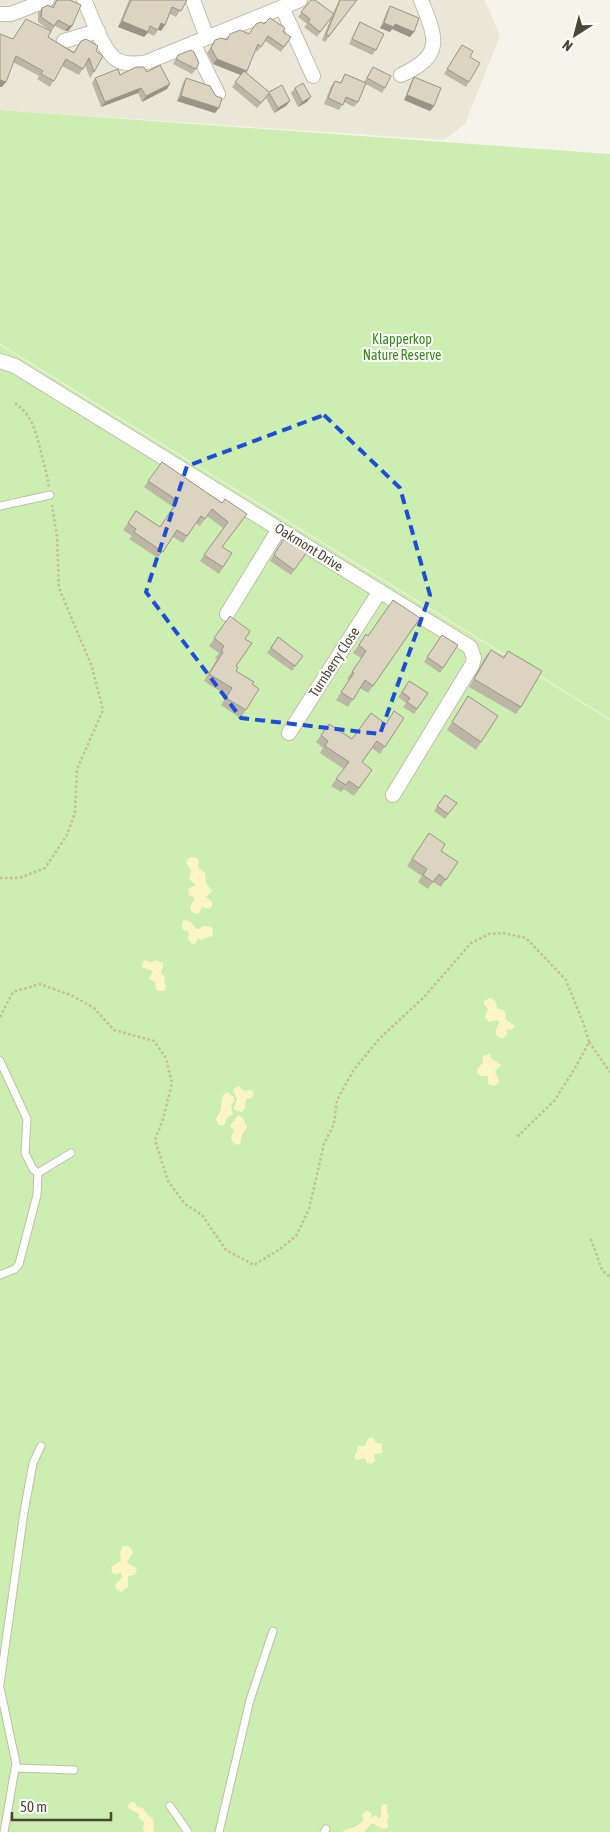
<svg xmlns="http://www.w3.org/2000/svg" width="610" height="1832" font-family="'Asap Condensed',sans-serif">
<rect width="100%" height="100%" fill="#f6f4ea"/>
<!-- residential -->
<path fill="#ebe7d8" d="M0 0H485L500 36 465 124 444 140 0 110Z"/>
<!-- green -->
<path fill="#cceeb0" d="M0 110 610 154V719L0 344Z
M0 345 610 720V1832H0Z"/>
<!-- sand -->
<path fill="#fdf6c4" d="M193 857 198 859 199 869 205 873 206 883 212 891 206 897 212 902V905L210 909 202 907 199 913 196 914C186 909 192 905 195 898L189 895 188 889 196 885 189 879 191 871 186 862 189 858Z
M184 920 190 921 196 929H198L204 926 211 927 213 930 212 936 200 940 198 938 196 943 192 944 188 939 189 932 182 929V922Z
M144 960 151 962 157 960 163 963V967L161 972 165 978 164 982 166 986 164 991H158L156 989 155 982 149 979 153 971 142 967Z
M491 998 496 1002 497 1009H501L505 1012 506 1020 515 1026 511 1030 506 1029 507 1035 502 1039 497 1036 495 1032 499 1022 497 1020 489 1022 485 1017 488 1009 484 1004V1001Z
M490 1054 492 1059 501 1065 495 1071 499 1082 494 1086 488 1084V1076H481L477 1073V1070L483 1062V1056Z
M238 1086 244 1091 251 1090 254 1094 251 1098 246 1099 245 1108 242 1112 236 1111 234 1108 237 1099 233 1090Z
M227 1092 234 1097V1101L231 1106 233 1114 227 1118 224 1125H219L216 1119C218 1115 221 1112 221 1107 222 1100 220 1097 227 1092Z
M238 1115 243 1118 247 1127 242 1134 240 1144 237 1145 232 1142 231 1138 234 1130 230 1126Z
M372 1437 376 1443 382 1444V1453L374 1454 375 1461 371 1464 367 1463 365 1458 356 1460 354 1456 357 1452 358 1446H365L368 1439Z
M123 1546H127L130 1547 133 1553 127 1562 129 1564 137 1568 135 1575 128 1576V1587L121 1592 117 1590 115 1585 122 1577 121 1573 113 1574 111 1567 121 1561 120 1552Z
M132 1802 135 1803 137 1807 143 1808 147 1814 153 1819 154 1832H145L143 1829 144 1822 139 1819V1814L128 1808V1805Z
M383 1804 387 1805V1812L389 1816 387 1820 388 1828 383 1829 374 1824H371L364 1832H342L345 1830 355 1827 363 1821 362 1815 366 1810 371 1813 372 1818 376 1815 378 1818 381 1817V1808Z"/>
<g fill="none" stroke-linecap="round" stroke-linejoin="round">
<!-- lane casing -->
<g stroke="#c3bdac" stroke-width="9">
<path id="lane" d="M0 506 50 495
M0 1061 27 1119 25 1153 33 1169 38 1173
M0 1275 15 1269 19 1264 37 1195 38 1173 71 1153
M0 1684 24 1512 33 1463 41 1446
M0 1688 16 1763 4 1832
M16 1768 74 1770
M170 1806 188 1832
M219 1832 250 1700 273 1631
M324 1832 326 1829"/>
</g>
<!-- street casing -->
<g stroke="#c3bdac" stroke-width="16">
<path id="street" d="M84 0C92 16 103 54 119 61 128 65 137 64 147 62L300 0
M193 0 207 38
M282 7 313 76
M0 14H11L47 0
M64 41 98 31
M193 43 218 94
M401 75C445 55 436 38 421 0
M0 361 15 366 470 647 474 658 472 665 393 795
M227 614 279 529
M289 733 380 591"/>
</g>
<!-- path -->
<path stroke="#c6bb9b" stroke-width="2.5" stroke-dasharray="2.5 2.5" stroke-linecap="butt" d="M15 403C35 417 37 438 43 460 45 469 48 478 49 487
M0 878H19L45 868 67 835 75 813 77 769 103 710 92 667 59 588 57 536 52 505
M0 1017 13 992 40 984 73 996 94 1008 114 1030 154 1041 166 1058 172 1083 163 1119 155 1140 168 1181 185 1204 202 1215 226 1250 254 1265 280 1249 296 1236 303 1222 309 1209 324 1144 334 1124 337 1100 353 1071 379 1039 424 997 471 943 489 934 503 933 526 938 566 980 584 1025 589 1042 574 1070 554 1101 516 1138
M589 1042 610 1072
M591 1239 602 1270 610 1277"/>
<!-- lane -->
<use href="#lane" stroke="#fff" stroke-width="7"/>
<!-- street -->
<use href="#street" stroke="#fff" stroke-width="14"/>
</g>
<!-- wall -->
<path fill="#bdb6a6" d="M56 0H70L72 26 68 31H65L55 26 48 37 74 52 81 41 96 51 94 72 90 78 85 65 79 75 62 66 50 87 37 79 39 76 13 62 2 87 13 39 51 31 38 22V13L42 8 52 7Z
M129 0H187L176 17 170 14 165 25 161 31 158 30 154 36 148 33 144 37 118 27Z
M311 0 333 13 339 0H357L325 42 322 40 331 18 317 37 304 27 307 24 298 17Z
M390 6 410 37 392 29 390 32 380 28 387 11Z
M360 22 376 50 372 55 349 44 357 27Z
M264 24 283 32 291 37 281 52 265 41 257 52 255 50 246 72 269 92 290 101 286 106 274 113 266 98 257 108 232 87 241 75 213 64 207 53 215 40H226L230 34H249Z
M462 45 470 57 469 82 466 87 444 74Z
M178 55 196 69 192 74 173 64Z
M373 67 385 88 382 93 366 84 358 102 354 107 344 102 339 110 324 104 331 86 335 81 340 83 345 74 364 82Z
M147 72 167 89 142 102 138 93 101 107 92 83 95 78Z
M414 77 434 106 430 111 404 100 411 82Z
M186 78 215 113 177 101 183 83Z
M295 88 307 102 298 107 291 93Z
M162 462 222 503 247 514 222 547 232 553 219 574 200 561 223 528 207 516 200 526 196 523 183 543 173 537 158 558 129 539 132 536 123 530 136 511 160 527 173 507 144 487Z
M285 537 307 552 291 575 270 561Z
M230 616 245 639 236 666V671L252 684 246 710 240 718 221 705 227 696 204 681 217 659 215 658 219 653 209 646Z
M420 618 368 693 360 688 348 707 336 700 349 680 347 679 361 658 353 653 366 634 368 636Z
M442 635 458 645 440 673 424 662Z
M278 637 303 656 292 671 267 653Z
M491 650 503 657 508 651 521 707 516 714 469 687 485 657Z
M409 681 428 693 414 714 403 707 406 703 398 697Z
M468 696 498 716 476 750 447 730Z
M404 718 380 754 372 748 362 762 372 770 354 796 344 789 341 792 331 786 344 769 320 753 323 748 316 742 329 724 352 739 386 724Z
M445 795 457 803 445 819 434 811Z
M429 833 441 851 458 862 441 887 433 882 428 889 418 882 422 876 407 866Z"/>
<!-- shaded-wall -->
<path fill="#9a9487" d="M122 21 148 32 144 37 118 27Z
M161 23 165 25 161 31 157 29Z
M384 23 395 24 414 32 410 37 392 29 390 32 380 28Z
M69 26H72L68 31H65Z
M217 59 247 71 243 76 213 64Z
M0 80 6 82 2 87H0Z
M170 84 167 89 142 102 146 96Z
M141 88 138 93 101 107 105 102Z
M407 95 434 106 430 111 404 100Z
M181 96 219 108 215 113 177 101Z
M311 97 307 102 298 107 302 102Z
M290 101 286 106 274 113 278 108Z"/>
<!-- building -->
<path fill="#dcd4c1" stroke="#9a9487" d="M57 0H70L81 5 72 26H69L58 20 54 26 41 17 42 8 48 5 53 8Z
M131 0H187L181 11 172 7 165 25 161 23 158 30 150 26 148 32 122 21Z
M311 0H315L334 14 320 32 308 22 310 19 301 12Z
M340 0H357L329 36 326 35Z
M390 6 419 18 414 32 395 24 394 27 384 23Z
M270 18 285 28 283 32 291 37 284 47 268 36 261 47 258 44 247 71 217 59 211 48 215 40 221 38 227 40 230 34 240 30 249 34 256 24 261 22 264 24Z
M26 19 51 31 48 37 74 53 81 41 86 39 98 46 96 51 103 56 94 72 89 58 83 69 66 59 54 81 41 74 43 71 16 56 6 82 0 80V34L13 39Z
M360 22 384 34 376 50 352 39Z
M462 45 473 51 470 57 480 63 469 82 447 69Z
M191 50 194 52 199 63 196 69 176 59 178 55Z
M160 65 170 84 146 96 141 88 105 102 95 78 118 69 120 75 136 67H144L147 72Z
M373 67 391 76 385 88 367 78Z
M244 71 269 92 282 85 290 101 278 108 269 93 261 103 235 82Z
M345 74 366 83 358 102 346 97 343 105 328 98 335 81 341 83Z
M414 77 441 88 434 106 407 95Z
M186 78 210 86 216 96 222 98 219 108 181 96Z
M303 83 311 97 302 102 295 88Z
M162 462 222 503 225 499 247 514 222 547 232 553 223 567 204 555 228 522 212 509 205 519 201 516 187 536 177 530 163 552 134 532 136 529 128 523 136 511 160 527 178 501 148 481Z
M285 537 307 552 294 570 274 555Z
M393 600 420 618 373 686 365 680 353 700 341 692 354 673 352 672 366 651 359 645 366 634 368 636Z
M230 616 250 631 245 639 252 643 236 666 238 667 236 671 254 682 252 684 259 689 246 710 226 698 232 688 209 674 223 652 221 651 224 646 214 638Z
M442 635 458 645 443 668 427 657Z
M278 637 303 656 295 666 271 648Z
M491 650 504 658 508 651 542 671 521 707 474 679Z
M409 681 428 693 417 709 407 702 410 698 402 692Z
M468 696 498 716 481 742 452 722Z
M394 711 404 718 385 747 377 741 362 762 372 770 359 788 349 781 346 785 336 779 349 762 325 746 328 741 321 735 329 724 352 739 371 713 386 724Z
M445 795 457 803 448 814 437 806Z
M429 833 445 844 441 851 458 862 446 880 439 874 433 882 423 875 427 869 412 859Z"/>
<!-- marked area -->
<path fill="none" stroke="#1d4ed8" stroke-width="4" stroke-dasharray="10 6" stroke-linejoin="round" d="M324 415 400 488 430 595 380 734 241 718 146 592 187 466Z"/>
<g text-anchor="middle" stroke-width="4" stroke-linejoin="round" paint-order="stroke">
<!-- park labels -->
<g font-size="14" fill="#3f8423" stroke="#fff">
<text x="402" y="344">Klapperkop<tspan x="402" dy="16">Nature Reserve</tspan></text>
</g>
<!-- street labels -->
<g font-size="14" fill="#4c4637" stroke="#fff">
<text transform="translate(309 547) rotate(32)" y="5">Oakmont Drive</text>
<text transform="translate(334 662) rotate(-57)" y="5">Turnberry Close</text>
</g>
</g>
<!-- north arrow -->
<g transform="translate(575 35) rotate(216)" stroke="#ffffff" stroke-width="4" paint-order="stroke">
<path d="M0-4L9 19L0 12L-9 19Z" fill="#4c4637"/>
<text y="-8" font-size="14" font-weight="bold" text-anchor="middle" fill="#4c4637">N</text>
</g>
<!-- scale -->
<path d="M12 1812v8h99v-8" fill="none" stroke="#4c4637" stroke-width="2.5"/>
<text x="20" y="1812" font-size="15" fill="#4c4637" stroke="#ffffff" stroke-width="4" paint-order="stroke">50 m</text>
</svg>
